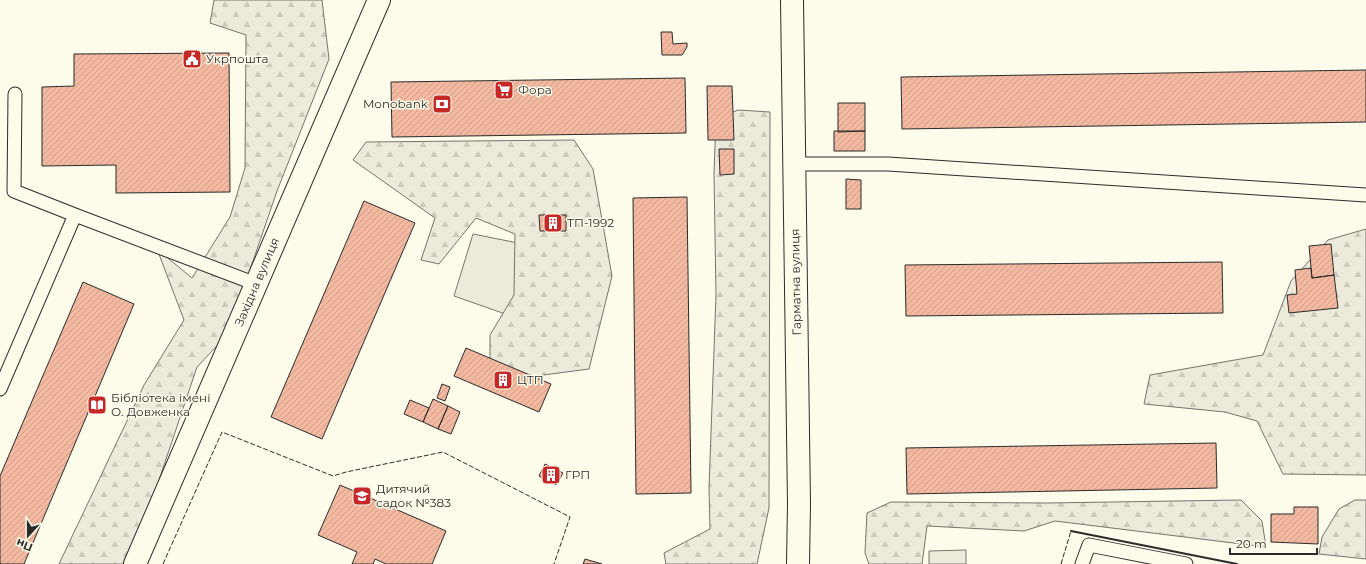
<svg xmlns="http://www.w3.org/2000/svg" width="1366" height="564" font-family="Montserrat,sans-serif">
<defs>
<pattern id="forest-firs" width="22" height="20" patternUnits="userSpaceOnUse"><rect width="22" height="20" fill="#ecebdb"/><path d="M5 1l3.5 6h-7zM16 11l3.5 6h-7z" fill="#cbcabc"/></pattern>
<pattern id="building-hatch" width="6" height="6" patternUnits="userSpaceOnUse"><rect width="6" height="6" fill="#f2b8a0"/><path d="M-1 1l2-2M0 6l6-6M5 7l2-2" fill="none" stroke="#d09e8a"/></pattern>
</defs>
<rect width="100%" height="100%" fill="#fdfbea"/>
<!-- green -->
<path fill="#ecebdb" stroke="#74746e" d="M473 234 568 253V336L454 296Z
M966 550V564H929V551Z"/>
<!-- forest -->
<path fill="url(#forest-firs)" stroke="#74746e" d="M214 0H322L329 59 277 191 228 334 197 367 157 486 125 564H59L144 385 184 320 157 249 192 278 230 217 245 168 246 35 210 23Z
M738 110 770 112 769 508 757 564H666L664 553 710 529 709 488 716 295 714 174 716 119Z
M574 140 593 169 612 276 589 369 490 382V335L514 295 515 234 476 218 439 264 421 260 435 218 353 160 366 142Z
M1366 229V475L1283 474 1257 421 1225 412 1144 404 1150 375 1263 355 1291 281 1328 240Z
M1241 500 1262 521 1266 547 1055 521 1024 531 927 526 922 564H869L865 553 867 513 891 502 1047 503Z
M1355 500H1366V559L1319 554 1322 537 1339 509Z"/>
<!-- building -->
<path fill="url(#building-hatch)" stroke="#2b2b2b" d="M661 32H672L673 44 687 43V47L682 55H662Z
M229 53 230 192 116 193V165L42 166V87L74 86V54Z
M1366 70V122L902 129 901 77Z
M685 78 686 133 392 137 391 82Z
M707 86H732L734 140H708Z
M838 103H865V131L838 132Z
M834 131H865V151H834Z
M719 149H734V174L720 175Z
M846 179 861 180V209H846Z
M687 197 691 493 636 494 633 198Z
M364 201 415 223 322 439 271 417Z
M539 215H566V231H540Z
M1331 244 1334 275 1312 278 1309 246Z
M1222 262 1223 313 906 316 905 265Z
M1311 268 1312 278 1334 275 1338 308 1289 313 1287 295 1297 294 1295 270Z
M83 282 134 304 24 564H0V476Z
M466 348 551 384 539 412 454 376Z
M442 384 450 387 445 401 437 398Z
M433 399 448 406 438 429 423 422Z
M410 400 429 408 423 422 404 414Z
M448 406 460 412 451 434 438 429Z
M1216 443 1217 488 907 494 906 448Z
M545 464 563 473 556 485 539 476Z
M340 485 446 531 432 564H386L375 559 373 564H352L357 552 318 535Z
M1294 507H1318V544L1271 542V514H1294Z
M585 559 602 564H583Z"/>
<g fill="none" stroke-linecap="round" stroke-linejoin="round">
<!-- service casing -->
<g stroke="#2b2b2b" stroke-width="15">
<path id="service" d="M15 94 14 191 75 215
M795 164H888L1366 195
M0 389 75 215 256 284
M1082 564 1089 545 1186 564"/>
</g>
<!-- minor casing -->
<g stroke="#2b2b2b" stroke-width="24">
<path id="minor" d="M135 564 379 0"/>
</g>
<!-- tertiary casing -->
<g stroke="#2b2b2b" stroke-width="24">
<path id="tertiary" d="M792 0 799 504 798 564"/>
</g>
<!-- service -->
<use href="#service" stroke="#fdfbea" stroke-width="13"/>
<!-- minor -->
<use href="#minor" stroke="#fdfbea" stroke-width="22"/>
<!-- tertiary -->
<use href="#tertiary" stroke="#fdfbea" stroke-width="22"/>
<!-- fence -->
<path stroke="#2b2b2b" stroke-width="1" stroke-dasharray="5 2" stroke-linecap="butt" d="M163 564 222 432 333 476 346 472 443 452 570 517 554 564
M1061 564 1071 531"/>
<!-- wall -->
<path stroke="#2b2b2b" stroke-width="2" d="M1071 531 1237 564"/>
</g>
<!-- icons -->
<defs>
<g id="civic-square" transform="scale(1)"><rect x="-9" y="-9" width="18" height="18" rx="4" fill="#c62828" stroke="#fdfbea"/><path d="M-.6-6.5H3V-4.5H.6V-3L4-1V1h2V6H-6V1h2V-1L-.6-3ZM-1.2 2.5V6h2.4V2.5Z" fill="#fff"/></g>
<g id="supermarket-square" transform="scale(1)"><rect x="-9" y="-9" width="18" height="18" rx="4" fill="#c62828" stroke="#fdfbea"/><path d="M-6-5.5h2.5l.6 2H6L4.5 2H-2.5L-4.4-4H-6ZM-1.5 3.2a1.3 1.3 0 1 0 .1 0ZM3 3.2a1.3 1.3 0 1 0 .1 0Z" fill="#fff"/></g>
<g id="bank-square" transform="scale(1)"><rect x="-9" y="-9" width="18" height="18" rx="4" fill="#c62828" stroke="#fdfbea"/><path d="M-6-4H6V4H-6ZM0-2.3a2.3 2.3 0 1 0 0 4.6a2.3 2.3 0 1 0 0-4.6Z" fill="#fff"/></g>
<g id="building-square" transform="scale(1)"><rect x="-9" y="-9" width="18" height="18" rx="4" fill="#c62828" stroke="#fdfbea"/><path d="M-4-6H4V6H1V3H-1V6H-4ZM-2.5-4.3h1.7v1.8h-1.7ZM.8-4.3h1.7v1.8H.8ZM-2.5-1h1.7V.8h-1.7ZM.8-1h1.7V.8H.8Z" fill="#fff"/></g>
<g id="library-square" transform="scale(1)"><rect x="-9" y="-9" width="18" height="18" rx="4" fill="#c62828" stroke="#fdfbea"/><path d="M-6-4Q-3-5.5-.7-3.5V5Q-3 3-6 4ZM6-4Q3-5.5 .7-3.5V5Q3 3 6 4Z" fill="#fff"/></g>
<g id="school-square" transform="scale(1)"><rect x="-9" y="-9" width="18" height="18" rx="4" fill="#c62828" stroke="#fdfbea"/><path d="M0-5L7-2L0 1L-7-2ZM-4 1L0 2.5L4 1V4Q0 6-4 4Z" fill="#fff"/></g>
</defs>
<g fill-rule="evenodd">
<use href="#civic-square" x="192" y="59"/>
<use href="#supermarket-square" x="504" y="90"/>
<use href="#bank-square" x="442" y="104"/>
<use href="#building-square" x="553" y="223"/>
<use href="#building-square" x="503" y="380"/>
<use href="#library-square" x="97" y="405"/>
<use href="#building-square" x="551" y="475"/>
<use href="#school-square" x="362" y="496"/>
</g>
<g text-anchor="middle" stroke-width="3" stroke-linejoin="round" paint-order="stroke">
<!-- poi labels -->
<g font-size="12" fill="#2b2b2b" stroke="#fdfbea" text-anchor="start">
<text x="206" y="63">Укрпошта</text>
<text x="518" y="94">Фора</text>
<text x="428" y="108" text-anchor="end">Monobank</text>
<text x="567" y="227">ТП-1992</text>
<text x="517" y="384">ЦТП</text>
<text x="111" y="402">Бібліотека імені<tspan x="111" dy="14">О. Довженка</tspan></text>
<text x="565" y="479">ГРП</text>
<text x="376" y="493">Дитячий<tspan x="376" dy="14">садок №383</tspan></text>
</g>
<!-- street labels -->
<g font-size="12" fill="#2b2b2b" stroke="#fdfbea">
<text transform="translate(257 282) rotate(-67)" y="4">Західна вулиця</text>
<text transform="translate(796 282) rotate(-91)" y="4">Гарматна вулиця</text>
</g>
</g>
<!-- north arrow -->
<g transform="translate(28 536) rotate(201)" stroke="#fdfbea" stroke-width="3" paint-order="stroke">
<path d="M0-3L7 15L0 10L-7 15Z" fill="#2b2b2b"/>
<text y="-6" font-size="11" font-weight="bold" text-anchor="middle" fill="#2b2b2b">Пн</text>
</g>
<!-- scale -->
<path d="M1230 548v6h87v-6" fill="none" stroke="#2b2b2b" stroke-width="2"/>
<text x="1236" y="548" font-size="12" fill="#2b2b2b" stroke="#fdfbea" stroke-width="3" paint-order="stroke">20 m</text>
</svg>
